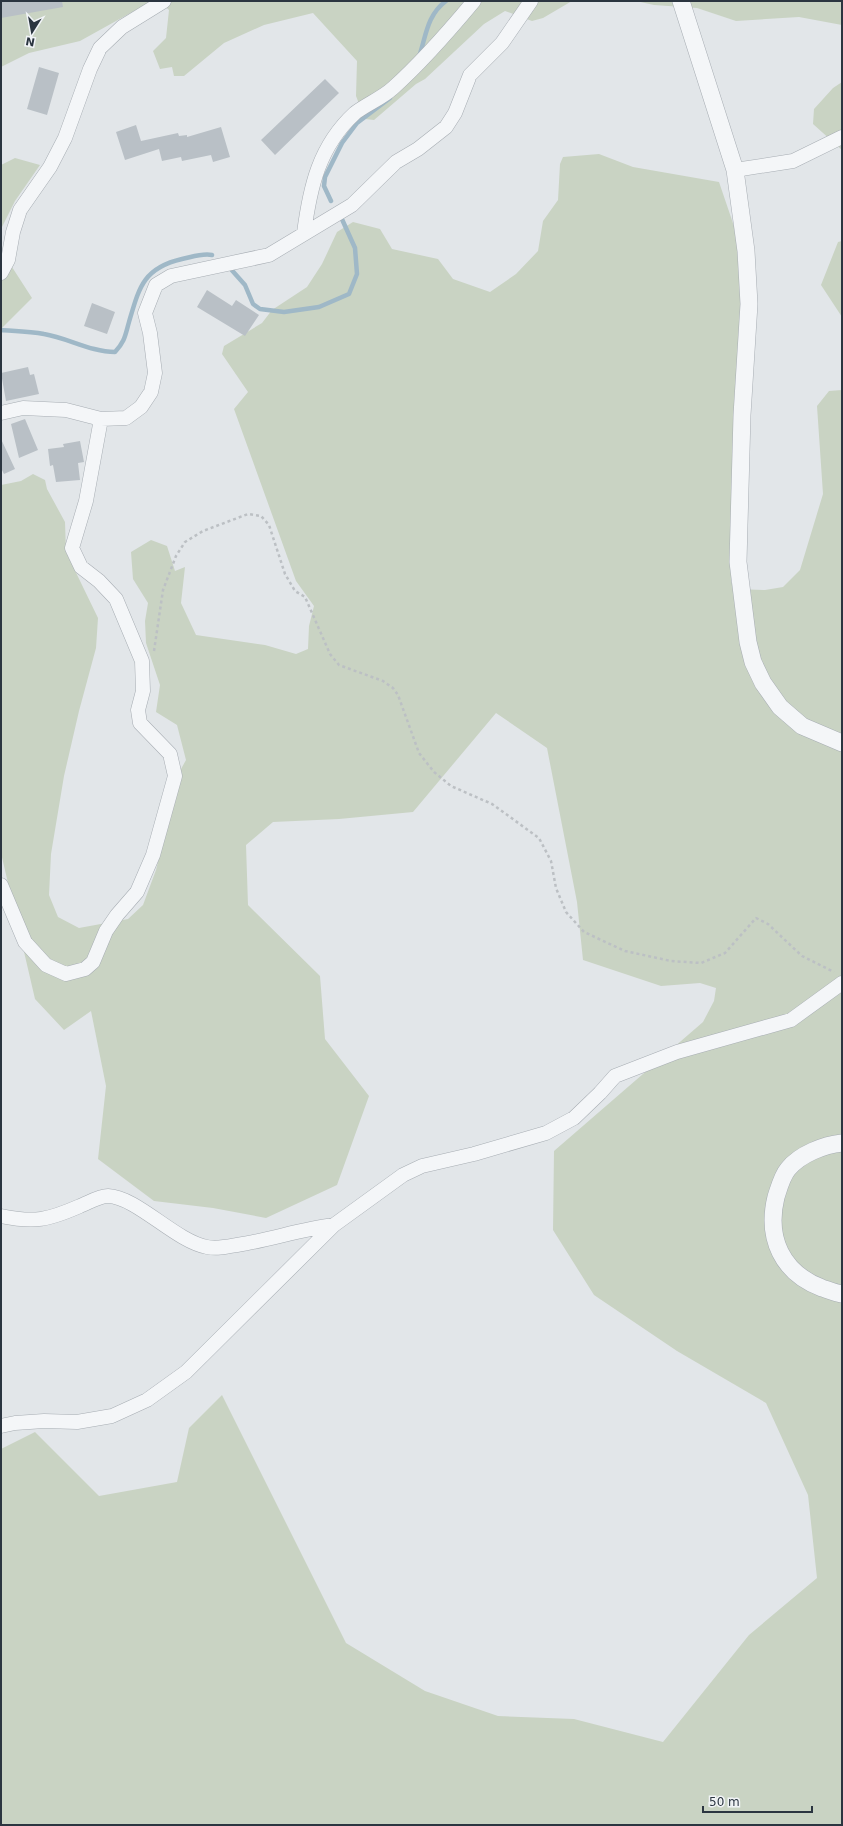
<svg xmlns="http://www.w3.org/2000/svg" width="843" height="1826" font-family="'DejaVu Sans',sans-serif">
<rect width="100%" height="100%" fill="#e2e6e9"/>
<!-- green -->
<path fill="#c9d3c3" d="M1 1H152L80 41 29 53 1 67Z
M159 1H572L543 18 532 21 505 11 484 24 425 79 416 84 374 120 365 119 356 96 357 61 313 13 264 25 224 43 184 76H174L172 67 160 69 153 51 166 38 169 10Z
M636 1H842V25L799 17 736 21 697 8 654 5Z
M842 82V150L813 124 814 109 833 88Z
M599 154 633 167 719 182 736 232 743 308 735 388 734 472 746 519 731 581 734 589 765 590 783 587 800 570 823 494 817 406 829 391 842 390V1825H1V1449L35 1432 99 1496 177 1482 189 1428 222 1395 346 1643 425 1691 498 1716 574 1719 663 1742 749 1635 817 1578 808 1495 766 1403 677 1351 594 1295 553 1230 554 1151 703 1022 714 1001 716 988 700 983 661 986 583 960 577 902 547 748 496 713 413 812 339 819 273 822 246 845 248 905 320 976 325 1039 369 1096 337 1185 266 1218 213 1208 154 1201 98 1159 106 1086 91 1011 64 1030 35 999 1 853V485L21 481 33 474 45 480 47 489 65 522 66 552 98 618 96 648 79 711 64 776 51 854 49 895 58 917 79 928 128 919 143 905 156 870 181 769 186 760 177 725 156 712 160 685 146 643 145 621 148 603 133 579 131 552 151 540 167 546 175 571 185 567 181 603 196 635 265 645 296 654 308 649 309 626 314 606 296 581 234 409 248 392 222 354 224 346 262 323 272 310 307 287 322 264 337 232 353 222 380 229 392 249 438 259 453 279 490 292 516 274 538 251 543 221 558 200 560 164 563 157Z
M15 158 40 165 15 201 1 229V165Z
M842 241V317L821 285 838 242Z
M1 250 32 298 1 329Z"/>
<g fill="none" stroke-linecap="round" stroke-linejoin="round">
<!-- stream -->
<path stroke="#9fb8c7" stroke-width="4.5" d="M419 57C426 36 427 15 446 1
M331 201 324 186 325 177 342 143 357 123 390 98
M229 267 245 285 253 304 260 309 284 312 319 307 349 294 357 274 355 248 341 217
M1 330C15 331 30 331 44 334 68 338 91 352 115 352 125 341 125 336 129 322 139 288 143 268 182 259 192 257 202 253 212 255"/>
</g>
<!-- building -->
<path fill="#b9c0c6" d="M1 1H62L63 7 1 18Z
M39 67 59 73 47 115 27 109Z
M325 79 339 93 275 155 261 140Z
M136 125 141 141 178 133 179 136 187 135V137L221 127 230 157 213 162 211 155 182 161 181 157 162 161 159 149 125 160 116 132Z
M207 290 232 306 236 300 259 315 245 336 197 307Z
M92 303 115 312 107 334 84 326Z
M28 367 30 375 34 374 39 394 6 401 1 373Z
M25 419 38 450 19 458 11 424Z
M1 439 15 469 4 474 1 468Z
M80 441 84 462 78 463 80 480 56 482 53 465 50 466 48 449 64 447 63 444Z"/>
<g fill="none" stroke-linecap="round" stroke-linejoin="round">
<!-- minor casing -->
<g stroke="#a7adb3" stroke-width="15">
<path id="minor" d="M735 170 793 161 842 137
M304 233C310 187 319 146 355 113 367 104 382 98 393 88 422 62 449 31 474 1
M1 273 8 260 13 232 20 210 50 167 65 138 90 69 100 48 122 27 164 1
M1 413 23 408 66 410 101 419 126 418 141 407 151 392 155 373 150 333 145 313 156 285 171 276 269 255 352 205 396 162 418 149 446 127 455 113 470 75 502 43 531 1
M1 885 25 942 46 965 66 974 85 969 93 962 106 931 117 915 137 892 153 855 175 776 170 754 140 723 138 710 143 691 142 661 116 599 99 581 81 567 72 548 86 501 101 419
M1 1216C35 1223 48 1220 80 1206 88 1203 99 1196 108 1196 137 1197 175 1241 207 1247 217 1249 226 1247 237 1245 270 1240 301 1229 334 1225
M1 1426 15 1423 44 1421 77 1422 112 1416 147 1400 186 1372 334 1225 403 1175 422 1166 474 1154 546 1133 574 1118 600 1093 615 1076 677 1052 791 1020 842 983"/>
</g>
<!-- tertiary casing -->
<g stroke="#a7adb3" stroke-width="18">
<path id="tertiary" d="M681 1 735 170 746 251 749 304 742 415 738 562 748 642 753 662 763 683 780 707 802 726 842 743
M842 1143C824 1145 800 1154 788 1169 782 1176 779 1188 776 1197 766 1238 782 1273 822 1288 828 1290 835 1293 842 1294"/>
</g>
<!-- path -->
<path stroke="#bcc0c4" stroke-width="2.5" stroke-dasharray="3 3" stroke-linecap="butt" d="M154 651 163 590 176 556 185 542 203 531 248 514 261 516 269 525 285 574 295 591 305 597 330 654 339 665 383 681 393 688 398 695 419 753 434 772 451 786 492 804 539 838 551 861 556 888 566 912 584 932 625 951 671 961 701 963 725 953 756 918 768 924 802 956 834 972"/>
<!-- minor -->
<use href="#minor" stroke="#f4f6f8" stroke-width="14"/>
<!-- tertiary -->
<use href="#tertiary" stroke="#f4f6f8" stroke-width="17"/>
</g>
<!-- border -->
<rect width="843" height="1826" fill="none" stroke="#2b3540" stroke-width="4"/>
<!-- north arrow -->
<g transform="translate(32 32) rotate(191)" stroke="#f1f4f7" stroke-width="3" paint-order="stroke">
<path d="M0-3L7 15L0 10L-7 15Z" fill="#2b3540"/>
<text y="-6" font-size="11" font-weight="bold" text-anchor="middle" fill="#2b3540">N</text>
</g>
<!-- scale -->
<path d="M703 1806v6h109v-6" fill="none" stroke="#2b3540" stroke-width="2"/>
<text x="709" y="1806" font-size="12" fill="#2b3540" stroke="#f1f4f7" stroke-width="3" paint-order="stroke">50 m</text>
</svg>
